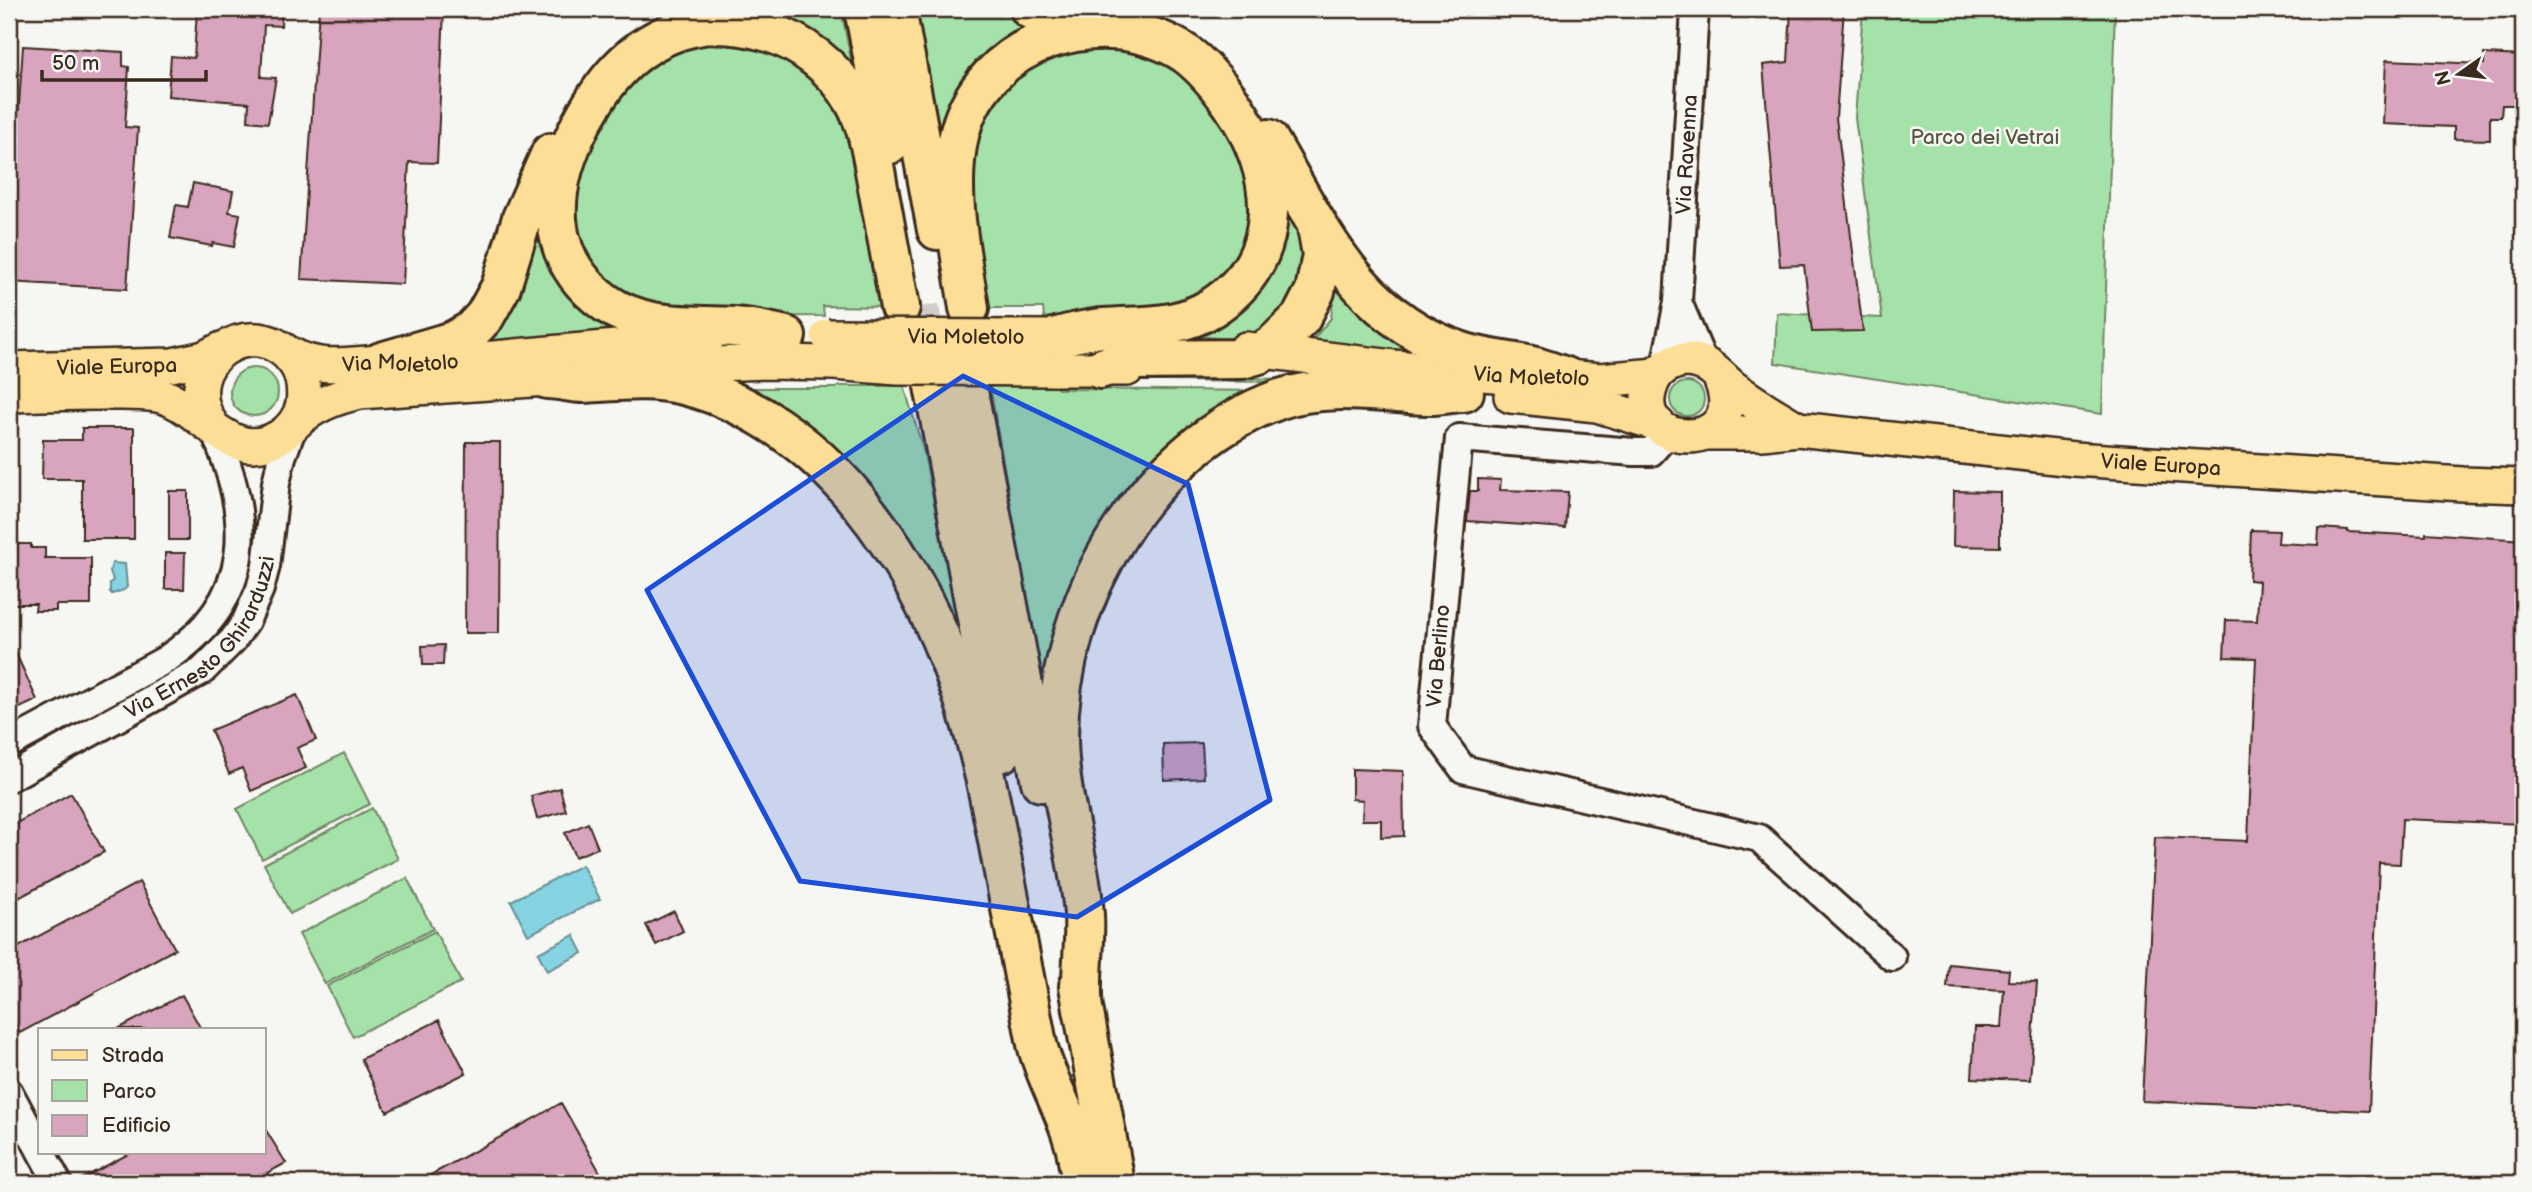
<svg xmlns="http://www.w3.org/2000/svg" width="2532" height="1192" font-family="'Balsamiq Sans',sans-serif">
<rect width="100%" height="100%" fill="#f6f6f2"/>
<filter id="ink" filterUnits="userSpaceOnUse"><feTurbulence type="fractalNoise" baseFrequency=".0143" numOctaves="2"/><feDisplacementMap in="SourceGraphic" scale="14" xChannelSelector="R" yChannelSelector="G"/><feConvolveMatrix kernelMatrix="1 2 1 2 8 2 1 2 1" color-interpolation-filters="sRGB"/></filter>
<g filter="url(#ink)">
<!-- green -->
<path fill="#a5e2a9" stroke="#708664" stroke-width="2" d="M725 9H841L853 70Z
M917 9H991L1026 22 1027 27 990 60 943 128 939 126Z
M1863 9H2115L2102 414 1775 363 1777 313 1882 318 1855 118Z
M681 40 767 42 843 103 888 307 823 306 824 316 694 317 605 289 566 217 601 107Z
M1070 42 1169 56 1238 133 1256 225 1221 288 1135 318 1044 317 1043 308H982L963 168 994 89Z
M1280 193 1303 223 1305 287 1254 341 1194 336Z
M539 207 625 330 470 346Z
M1336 275 1350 303 1376 329 1436 361 1308 346 1331 318Z
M230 392a24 24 0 1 1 48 0a24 24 0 1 1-48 0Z
M1054 376 1296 379 1284 382 1054 380Z
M1670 399a17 17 0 1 1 34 0a17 17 0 1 1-34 0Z
M839 386H904L923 449 965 653 741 388H836Z
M990 386H1055L1058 389 1270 391 1193 435 1044 698Z
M344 753 370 804 262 859 237 809Z
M372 808 398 859 290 914 264 864Z
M407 878 433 929 325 984 299 934Z
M435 931 461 982 353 1037 327 986Z"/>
<!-- water -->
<path fill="#85d3e3" stroke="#678f94" stroke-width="2" d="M112 563 125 564 127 587 124 590 112 594 110 592V583L113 580 110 571Z
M582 865 600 899 528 935 511 901Z
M574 935 583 953 547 971 538 953Z"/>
<!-- building -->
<path fill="#d9a4bd" stroke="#3b2a1e" stroke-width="2" d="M197 9H282L281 26 264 25 261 77 276 78 268 123 248 121 249 103 168 96 171 56 194 58Z
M319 9H444L437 163 409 162 403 284 301 279Z
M1791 9H1844L1836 118 1863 331 1812 332 1804 265 1780 266 1763 65 1788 62Z
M23 46 123 52V66L129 67 125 127 138 128 127 289 9 282V118L18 119Z
M2484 54 2523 56V105H2502L2501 117H2490V140L2454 139V127L2383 124 2386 60 2484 64Z
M193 183 233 191 229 212 240 214 234 247 213 243 212 246 170 238 176 205 188 207Z
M82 428H134V539H82V479H42L43 440H82Z
M466 442H500L499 633H465Z
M1478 479 1501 480 1500 490 1568 492 1565 528 1467 521 1470 491H1478Z
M169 491H188V540H169Z
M1954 491 2000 492V547L1953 546Z
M2319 528 2348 530V532L2426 536V533L2523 540V824L2402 819 2400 864 2379 863 2369 1111 2142 1101 2155 837 2248 841 2256 658 2224 657 2226 620 2257 621 2259 581 2249 580 2251 530 2279 531 2278 543 2318 545Z
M10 544H31V548H45V558H91V605H56V611H35L36 604H9Z
M165 553H185L184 589H165Z
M9 638 37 700 9 713Z
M444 645 443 665H423L422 646Z
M297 695 316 740 297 748 306 768 251 791 242 768 229 774 211 730Z
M1202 743 1204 778 1164 780 1163 744Z
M1352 769 1403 771 1404 836 1381 837V820H1362L1363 800 1352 799Z
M560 788 566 811 537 819 531 796Z
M71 793 104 852 9 903V827Z
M588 823 598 848 575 857 565 833Z
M139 882 175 949 20 1033 9 1011V952Z
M674 911 683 931 656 945 646 925Z
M1949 964 2009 970 2008 981 2037 982 2030 1080 1972 1078 1975 1027H2001L2004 990 1947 987Z
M182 995 201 1029H118Z
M439 1020 466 1073 387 1112 361 1059Z
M561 1103 606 1183H416L535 1118Z
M264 1127 286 1163 267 1173 272 1183H74L132 1152H264Z"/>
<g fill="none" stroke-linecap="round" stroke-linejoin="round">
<!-- highway-tunnel -->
<path stroke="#d1cdc8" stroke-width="38" stroke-dasharray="38 19" stroke-linecap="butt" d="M920 307 931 370"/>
<!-- minor casing -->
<g stroke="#3b2a1e" stroke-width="32">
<g id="minor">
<path d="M1678 302 1704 364"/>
<path id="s1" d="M1665 367 1678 302 1695 9"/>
<path d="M1668 433 1651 452H1634L1459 438 1432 726 1463 769 1759 838 1892 957"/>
<path d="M9 744 165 660C257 599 253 517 212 426"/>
<path id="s2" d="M9 778 202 671 233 640 246 621 260 589 266 566 276 483 282 457 294 424"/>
<path d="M9 1092 40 1150"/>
<path d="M41 1152 58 1183"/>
</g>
</g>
<!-- major casing -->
<g stroke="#3b2a1e" stroke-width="38">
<g id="major">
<path id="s3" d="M280 348C315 372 342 364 381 362 393 361 403 365 414 365L707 339"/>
<path id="s4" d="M1246 349 1393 367 1533 378 1556 376 1600 380 1656 375"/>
<path d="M639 367 766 362 834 363"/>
<path id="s5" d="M9 369 172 365 204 358 222 349"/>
<path d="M1053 369H1127"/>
<path d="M1720 378C1754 457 1623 452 1652 383 1657 369 1672 361 1686 360 1693 360 1700 362 1706 365 1716 370 1725 382 1735 389 1755 404 1776 416 1798 429"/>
<path d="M9 395C41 394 72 393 104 393 122 393 140 392 157 395 201 403 230 467 279 437 291 430 300 418 303 404 305 389 303 375 295 363 255 306 170 364 212 426"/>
<path d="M1511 396 1597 405 1658 424"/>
<path d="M294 424C312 406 335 397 360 392L547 379 572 373"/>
<path id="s6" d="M1706 433H1762L1798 429 2074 459 2463 484 2523 486"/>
</g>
</g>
<!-- highway casing -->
<g stroke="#3b2a1e" stroke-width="44">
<path id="highway" d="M864 9 890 144
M896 9 937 230
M1030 9 1092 17
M1268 139C1320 227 1356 318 1462 352 1486 360 1511 361 1536 367 1546 370 1556 374 1566 377
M969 308C961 253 947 195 958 140 978 39 1104 0 1186 54 1204 67 1219 86 1232 104 1278 171 1289 259 1211 308 1177 329 1142 325 1104 328 1088 329 1073 333 1057 337
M786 336C769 332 752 328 734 327 690 324 644 330 606 303 542 257 548 188 581 124 605 78 638 39 692 27 716 21 742 25 765 31 801 41 836 69 854 101 870 129 873 162 879 193 886 231 893 269 900 307
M381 362 453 341 471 331 485 316 501 287 522 218 551 153
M1100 369 1121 361 1133 360 1242 359 1259 354 1274 344 1301 318 1315 291 1322 255 1317 227
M547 379C560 379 571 383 584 383 618 381 651 377 684 385 827 421 916 560 961 691 981 749 992 808 1003 867 1014 926 1026 985 1037 1044 1046 1080 1066 1110 1075 1146
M934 386 1002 752
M967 386 1041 782
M1079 986 1115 1183
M1083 1010C1079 978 1086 947 1084 915 1080 855 1058 798 1058 737 1058 599 1146 447 1280 399 1327 383 1379 393 1427 395 1440 396 1452 392 1464 392
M1071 1121 1082 1183"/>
</g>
<!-- minor -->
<use href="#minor" stroke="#f6f6f2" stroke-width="26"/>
<!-- major -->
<use href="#major" stroke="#fcde96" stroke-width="33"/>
<!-- highway -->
<use href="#highway" stroke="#fcde96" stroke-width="38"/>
<!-- major-bridge casing -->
<g stroke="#3b2a1e" stroke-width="38" stroke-linecap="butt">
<g id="major-bridge">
<path id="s7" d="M828 336 1048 337"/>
<path d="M834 363 898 368 1053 369"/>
</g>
</g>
<!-- major-bridge -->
<use href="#major-bridge" stroke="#fcde96" stroke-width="33"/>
</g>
</g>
<!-- marked area -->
<path fill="#1d4ed8" fill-opacity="0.2" stroke="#1d4ed8" stroke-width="5" stroke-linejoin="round" d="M963 376 1188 484 1270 800 1077 917 800 881 647 590Z"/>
<g text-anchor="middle" stroke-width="5" stroke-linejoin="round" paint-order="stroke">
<!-- park labels -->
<g font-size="21" fill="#565841" stroke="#f6f6f2">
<text x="1985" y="144">Parco dei Vetrai</text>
</g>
<!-- street labels -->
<g font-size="21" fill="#3b2a1e" stroke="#f6f6f2">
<text dy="7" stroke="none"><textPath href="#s1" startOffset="214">Via Ravenna</textPath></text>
<text dy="7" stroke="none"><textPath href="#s7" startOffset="138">Via Moletolo</textPath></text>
<text dy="7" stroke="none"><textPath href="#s3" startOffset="124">Via Moletolo</textPath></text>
<text dy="7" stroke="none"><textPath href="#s5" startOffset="108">Viale Europa</textPath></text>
<text dy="7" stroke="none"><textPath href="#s4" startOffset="287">Via Moletolo</textPath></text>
<text dy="7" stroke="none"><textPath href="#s6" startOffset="457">Viale Europa</textPath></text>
<text dy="7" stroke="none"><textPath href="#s2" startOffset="245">Via Ernesto Ghirarduzzi</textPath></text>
<text transform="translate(1438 656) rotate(-85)" y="7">Via Berlino</text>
</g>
</g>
<!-- margin -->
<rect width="2532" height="1192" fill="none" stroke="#f6f6f2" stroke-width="35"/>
<rect x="18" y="18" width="2497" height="1157" fill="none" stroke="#3b2a1e" stroke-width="2.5" filter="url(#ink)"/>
<!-- legend -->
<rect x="38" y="1028" width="228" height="126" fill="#f6f6f2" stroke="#aba49d" stroke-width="2"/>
<rect x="52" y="1050" width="35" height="10" fill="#fcde96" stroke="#aba49d" stroke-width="2"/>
<text x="102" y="1062" font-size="21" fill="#3b2a1e">Strada</text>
<rect x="52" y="1080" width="35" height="21" fill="#a5e2a9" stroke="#aba49d" stroke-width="2"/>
<text x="102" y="1098" font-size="21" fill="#3b2a1e">Parco</text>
<rect x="52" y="1115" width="35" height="21" fill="#d9a4bd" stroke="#aba49d" stroke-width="2"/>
<text x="102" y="1132" font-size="21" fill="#3b2a1e">Edificio</text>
<!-- north arrow -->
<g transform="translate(2459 74) rotate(256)" stroke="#f6f6f2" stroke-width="5" paint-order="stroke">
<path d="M0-5L12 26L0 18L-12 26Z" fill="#3b2a1e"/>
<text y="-10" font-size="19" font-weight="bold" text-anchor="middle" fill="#3b2a1e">N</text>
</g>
<!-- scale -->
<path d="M42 70v10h164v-10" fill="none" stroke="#3b2a1e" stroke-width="3.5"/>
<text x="52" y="70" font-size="21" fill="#3b2a1e" stroke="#f6f6f2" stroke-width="5" paint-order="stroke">50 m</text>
</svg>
